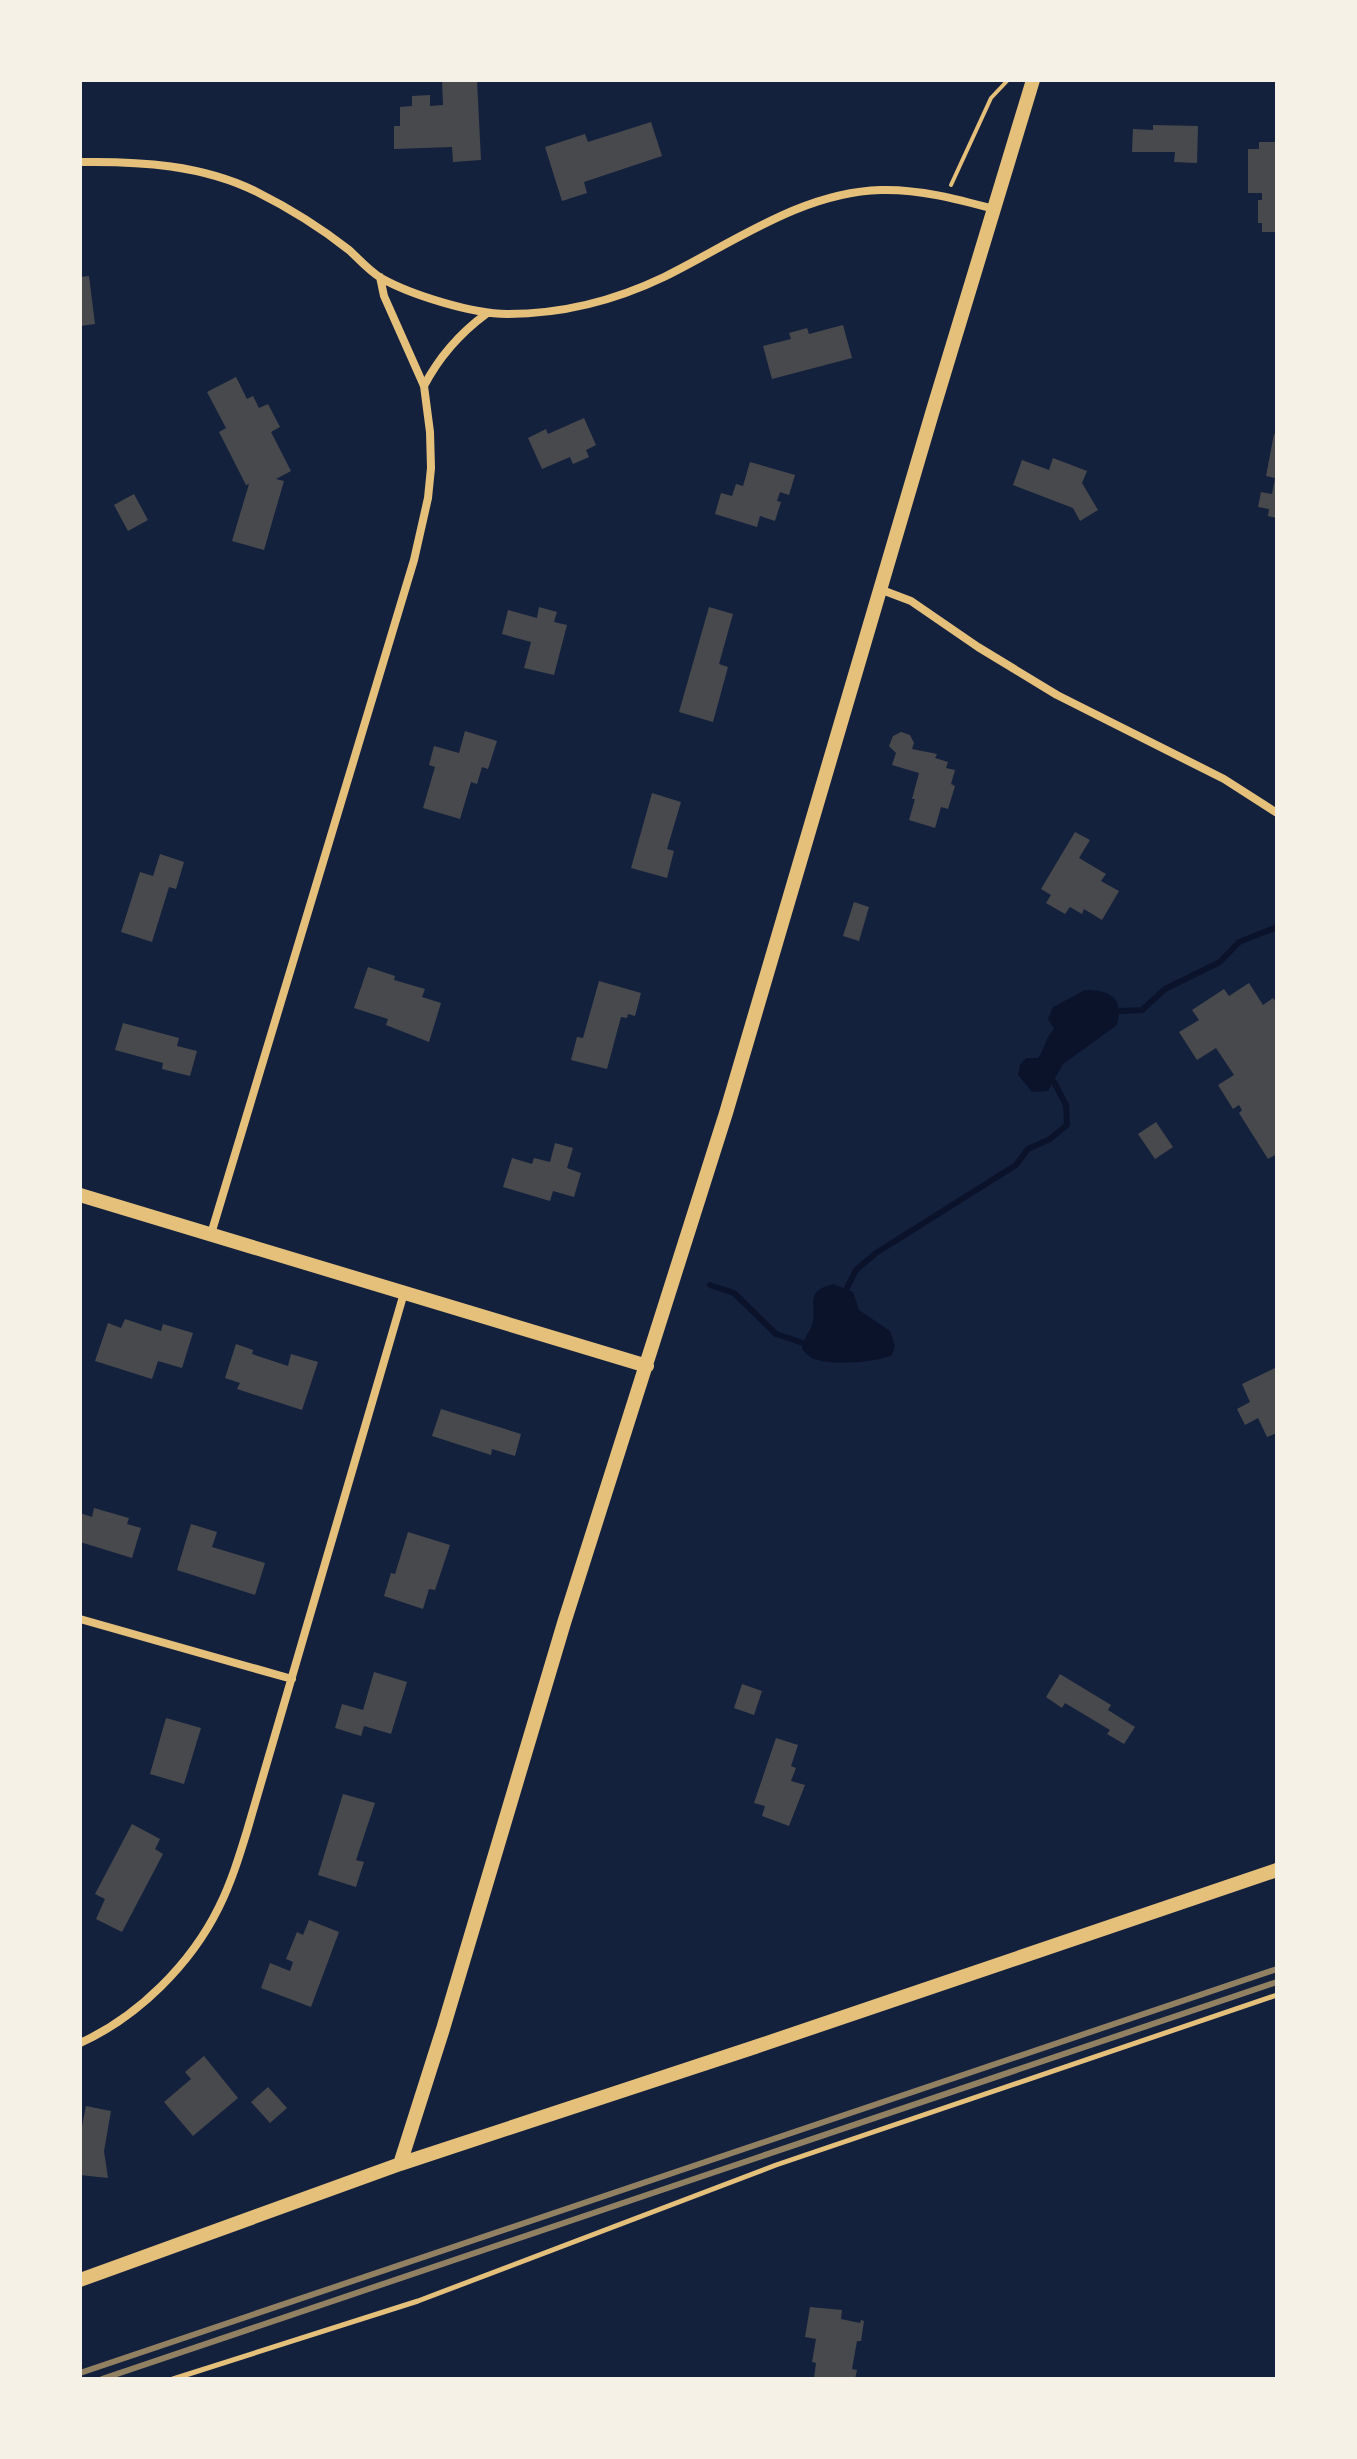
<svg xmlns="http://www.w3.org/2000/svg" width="1357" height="2459" font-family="Raleway,sans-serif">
<rect width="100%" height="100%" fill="#14213d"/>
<!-- water -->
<path fill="#0b132b" d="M1085 990C1111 990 1124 998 1117 1025L1063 1064 1048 1091 1032 1092 1018 1075 1020 1065 1026 1058H1038C1045 1048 1045 1038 1054 1029L1048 1019 1053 1007Z
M833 1284 853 1292 859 1310 890 1331 895 1346 892 1355C876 1363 827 1366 812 1358 808 1356 805 1352 802 1349 804 1336 809 1334 812 1325 818 1304 803 1292 833 1284Z"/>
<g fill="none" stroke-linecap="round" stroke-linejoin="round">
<!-- stream -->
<path stroke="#0b132b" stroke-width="6" d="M1121 1011 1142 1010 1165 989 1220 962 1239 942 1277 927
M710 1285 734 1293 776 1334 803 1343
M847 1288 856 1270 876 1253 1016 1165 1028 1149 1050 1139 1067 1125 1066 1105 1054 1082"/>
</g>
<!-- building -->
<path fill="#48494c" d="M477 80 481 160 453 162 452 147 394 149V126H400V107L412 106V96L430 95V106L443 105 442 81Z
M651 122 662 156 584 182 587 193 562 201 545 147 585 134 588 142Z
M1153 125 1198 126 1197 163 1174 162 1175 152H1132L1133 129 1153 130Z
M1259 142H1277V232H1262V223H1258V200H1262V193H1248V149H1259Z
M89 276 95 324 80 326V277Z
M843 325 852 358 772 379 763 346 791 339 789 333 807 328 809 334Z
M236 377 247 399 253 396 259 408 268 404 280 427 271 432 291 471 276 479 284 481 264 550 232 541 249 484 246 485 219 432 226 428 207 392Z
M584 418 596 445 586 450 589 457 573 464 570 457 542 469 528 438 546 429 548 434Z
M1274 434 1277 435V518L1268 516 1269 509 1258 507 1261 492 1272 494 1275 478 1266 476Z
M1053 458 1087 471 1082 483 1098 510 1080 521 1073 508 1013 485 1022 460 1049 470Z
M750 462 795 475 789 495 780 492 777 501 781 502 775 521 760 516 757 527 715 514 721 493 732 496 736 484 743 486Z
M134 494 148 520 128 531 114 505Z
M539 607 557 612 554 622 567 625 554 675 524 668 531 642 502 634 508 610 537 618Z
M709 607 733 614 719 664 728 667 713 722 679 712Z
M465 731 497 741 488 769 482 767 477 784 471 782 460 819 423 808 435 767 429 765 434 746 459 753Z
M901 732 910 735 914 743 912 749 937 754 935 758 948 762 946 768 955 770 951 784 955 786 948 809 941 807 935 828 909 820 915 799H912L919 773 892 765 896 753 889 746 893 736Z
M652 793 681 802 667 849 674 851 667 878 631 868Z
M1075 832 1090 840 1079 858 1106 874 1101 881 1119 891 1102 920 1084 909 1082 914 1070 907 1065 914 1046 903 1051 895 1041 889Z
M160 854 184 862 176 889 169 887 152 942 121 932 140 872 153 876Z
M854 902 869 907 859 941 843 936Z
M368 967 395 976 394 980 425 989 422 997 441 1003 429 1042 386 1025 388 1019 354 1008Z
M599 981 641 993 635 1016 628 1014 627 1018 621 1017 607 1069 571 1060 577 1037 583 1038Z
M1249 983 1263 1005 1273 998 1277 1004V1154L1268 1159 1239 1113 1242 1110 1239 1105 1233 1109 1218 1085 1234 1075 1216 1048 1197 1060 1179 1032 1199 1020 1192 1010 1224 989 1229 996Z
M123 1023 179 1038 177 1046 197 1051 190 1076 162 1069 163 1063 115 1050Z
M1156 1122 1173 1147 1155 1159 1138 1134Z
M555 1143 573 1148 567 1168 581 1173 574 1197 553 1191 550 1201 503 1187 512 1158 532 1164 534 1158 550 1162Z
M125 1319 161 1331 163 1324 193 1333 182 1368 158 1361 152 1379 95 1361 108 1323 121 1328Z
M236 1344 253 1350 252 1354 288 1366 291 1354 318 1362 302 1410 237 1389 240 1383 225 1378Z
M1277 1367V1433L1267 1437 1258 1418 1245 1425 1237 1409 1250 1402 1242 1384Z
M441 1409 521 1434 515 1456 492 1449 491 1455 432 1436Z
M94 1508 129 1518 127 1524 141 1528 132 1558 80 1542V1513L92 1517Z
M191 1524 217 1532 212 1547 265 1563 255 1595 177 1570Z
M408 1532 450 1545 435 1590 429 1589 423 1609 384 1596 391 1573 395 1574Z
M374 1672 407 1682 391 1734 364 1726 361 1736 335 1728 342 1704 363 1710Z
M1060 1674 1111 1705 1108 1710 1135 1727 1124 1744 1107 1734 1110 1730 1065 1703 1062 1708 1046 1697Z
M742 1684 762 1691 754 1715 734 1708Z
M166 1718 201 1728 184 1784 150 1774Z
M776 1738 798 1745 791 1766 796 1768 791 1781 805 1785 789 1826 762 1816 765 1806 754 1803Z
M343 1794 375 1803 356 1860 364 1862 356 1887 318 1875Z
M132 1824 160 1839 155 1849 163 1854 122 1932 96 1919 105 1899 95 1894Z
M309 1920 339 1932 311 2007 261 1988 270 1963 290 1971 293 1962 286 1959 297 1932 303 1935Z
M204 2056 238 2098 193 2136 164 2102 191 2079 185 2072Z
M268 2087 287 2108 270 2123 251 2102Z
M86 2106 111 2111 104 2151 108 2178 80 2175V2136Z
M810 2307 842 2310 841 2319 860 2323 861 2320 864 2321 861 2341H857L852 2369 857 2370 855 2379 814 2378 816 2363 812 2362 816 2339 805 2337Z"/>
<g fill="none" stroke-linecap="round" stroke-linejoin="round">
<!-- path -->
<path stroke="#e5c07b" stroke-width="4" d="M951 185 991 98 1008 80"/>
<!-- service -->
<path stroke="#e5c07b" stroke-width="5" d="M173 2379 418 2301 776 2165 1277 1995"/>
<!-- minor -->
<path stroke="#e5c07b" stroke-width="8" d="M80 162C140 161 203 165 257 192 289 208 321 228 349 250 359 259 369 271 381 278 411 295 473 314 507 314 563 314 614 301 664 277 733 243 802 192 881 190 919 189 957 199 994 209
M424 386C439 357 459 334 486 314
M882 590 911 601 978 647 1057 695 1224 779 1277 813
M211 1234 414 560 428 498 431 468 430 432 424 386 384 296 380 277
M80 1619 292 1679
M80 2043C138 2017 191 1964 219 1907 231 1883 239 1857 247 1831L404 1293"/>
<!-- tertiary -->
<path stroke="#e5c07b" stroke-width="14" d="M80 1195 647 1366
M400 2164 443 2029 564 1623 726 1113 933 410 1033 80
M80 2280 400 2164 755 2047 1277 1870"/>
<!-- rail -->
<path stroke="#918062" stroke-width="6" d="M80 2373 1277 1969
M102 2379 1277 1982"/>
</g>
<!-- border -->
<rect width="1357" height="2459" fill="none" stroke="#f6f1e7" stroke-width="164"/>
</svg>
